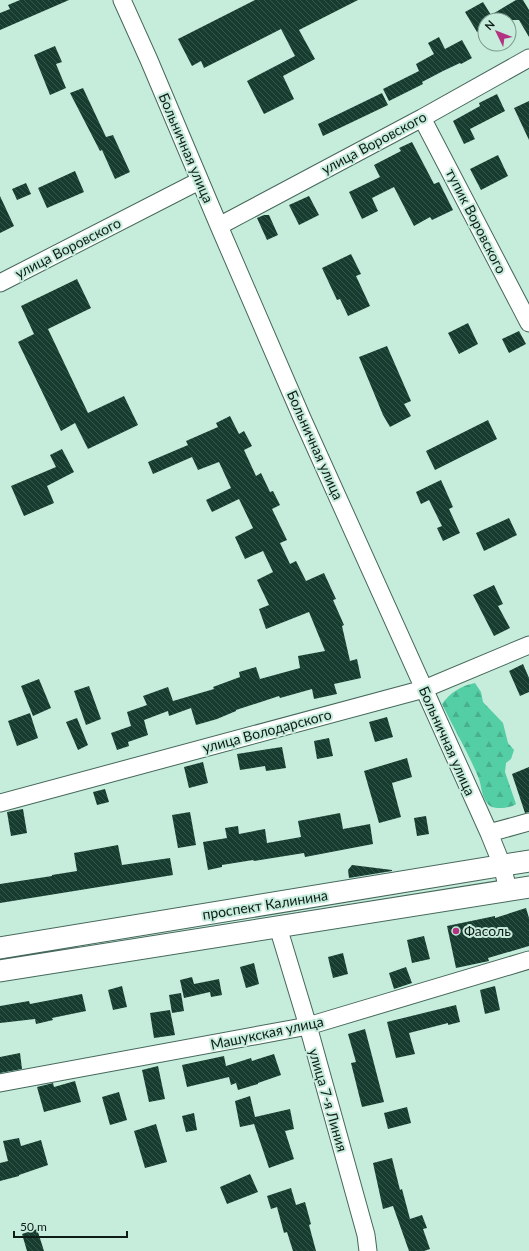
<svg xmlns="http://www.w3.org/2000/svg" width="529" height="1251" font-family="Lato,sans-serif">
<defs>
<pattern id="forest-firs" width="22" height="20" patternUnits="userSpaceOnUse"><rect width="22" height="20" fill="#54cea5"/><path d="M5 1l3.5 6h-7zM16 11l3.5 6h-7z" fill="#48b08d"/></pattern>
<pattern id="building-back-hatch" width="6" height="6" patternUnits="userSpaceOnUse"><rect width="6" height="6" fill="#163d2f"/><path d="M-1 5l2 2M0 0l6 6M5-1l2 2" fill="none" stroke="#36564b"/></pattern>
</defs>
<rect width="100%" height="100%" fill="#c6ecdc"/>
<!-- forest -->
<path fill="url(#forest-firs)" d="M475 683 481 692 483 702 503 723 508 743 514 750 511 759 506 763 505 772 516 804C511 808 498 809 492 807 482 802 482 788 479 779 469 754 454 729 442 704 451 692 461 686 475 683Z"/>
<!-- building -->
<path fill="url(#building-back-hatch)" d="M20 0H69L0 30V13L10 9 8 5Z
M255 0H358L299 30 315 59 283 76 294 99 264 114 247 81 295 56 281 29 204 68 201 61 192 66 178 39Z
M516 0H523L529 10V37L519 20H485V27L477 32 465 12 483 2 491 15Z
M439 37 445 49 462 40 472 58 461 64 460 63 443 71 422 82 423 84 389 101 383 89 419 71 416 64 434 54 428 43Z
M55 46 62 62 56 64 66 88 50 95 34 55Z
M83 88 106 137 113 135 130 172 115 179 102 150 100 151 70 93Z
M382 93 388 105 323 136 318 124Z
M497 94 505 111 470 129 475 139 464 144 453 121 480 106 479 103Z
M529 101V140L514 108Z
M412 142 434 184 439 182 453 210 432 220 430 217 414 226 394 187 372 198 378 211 362 219 349 192 380 177 374 165 401 151 399 148Z
M498 155 508 176 481 190 470 169Z
M75 171 84 192 47 208 38 188Z
M26 183 31 194 17 200 12 189Z
M0 196 14 226 0 233Z
M309 196 319 215 299 225 289 205Z
M264 215H269L278 235 267 240 257 218Z
M351 254 361 274 356 276 370 306 348 316 340 299 337 300 322 268Z
M77 279 91 308 48 329 88 413 124 396 138 425 88 449 75 423 61 431 18 342 34 334 21 306Z
M468 323 478 344 459 354 448 333Z
M519 331 526 344 509 353 502 339Z
M387 346 411 401 404 404 411 416 390 427 383 415 359 357Z
M230 416 239 434 244 431 252 446 244 450 256 476 261 473 270 492 273 491 280 505 272 509 287 540 280 543 290 564 296 561 306 581 324 573 336 599 333 600 344 625 342 626 350 661 357 659 361 678 334 684 337 694 314 699 312 689 280 698 279 696 236 710V711L217 719 196 725 191 708 169 716 168 711 144 720 148 735 128 742 129 746 117 750 111 733 131 726 127 712 147 705 143 696 168 687 173 701 214 689 213 687 240 677 239 672 256 667 260 679 300 668 298 656 325 651 309 612 266 629 259 609 269 605 257 580 273 572 263 551 245 559 235 537 253 528 239 499 212 512 206 500 231 488 219 462 198 470 192 457 153 474 148 462 188 445 186 441 218 427 216 423Z
M488 420 497 439 435 470 426 451Z
M62 449 74 472 47 486 54 503 24 516 11 486 56 467 50 455Z
M441 480 453 507 449 509 460 533 443 541 437 528 442 526 429 500 421 504 416 492Z
M509 518 517 535 484 551 476 533Z
M494 585 503 604 498 606 510 628 494 636 473 595Z
M523 664 529 678V692L520 696 509 671Z
M39 679 51 708 33 716 21 686Z
M89 686 101 719 86 725 74 691Z
M30 713 38 738 17 746 8 721Z
M387 717 393 737 375 742 369 722Z
M77 718 88 745 78 750 66 722Z
M329 738 333 756 317 759 314 741Z
M282 747 286 768 266 771 265 766 240 770 237 754Z
M407 758 412 777 392 783 401 817 379 823 364 771Z
M203 762 208 783 189 788 184 767Z
M529 767V812L525 813 512 774Z
M105 789 109 802 97 805 93 792Z
M23 809 27 833 11 836 7 812Z
M190 812 196 845 178 848 172 815Z
M340 813 343 829 370 824 373 844 305 857 304 853 254 861 253 860 222 865V867L208 870 203 842 227 838 225 828 238 826 239 834 265 829 267 843 301 837 298 821Z
M426 816 429 834 417 836 414 818Z
M118 845 122 865 170 858 173 875 0 903V884L52 876V875L77 871 74 853Z
M352 865 392 870V871L349 878 348 870Z
M526 908 529 918V946L488 958 489 961 456 968 447 926 495 916V918Z
M424 936 430 959 412 963 407 940Z
M343 953 348 974 333 978 328 957Z
M254 963 259 984 246 988 240 967Z
M406 967 412 983 394 989 389 973Z
M192 977 194 984 219 979 222 995 211 997 210 992 184 998 180 980Z
M122 986 127 1007 113 1010 108 990Z
M495 986 500 1010 485 1014 480 990Z
M181 993 184 1011 172 1013 169 995Z
M82 994 86 1011 52 1018 53 1020 36 1024 35 1019 0 1023V1006L29 1001 30 1004Z
M456 1005 460 1022 448 1025V1023L409 1033 415 1054 396 1058 387 1022Z
M170 1010 175 1035 154 1038 150 1013Z
M365 1029 384 1102 362 1107 351 1063 356 1062 348 1034Z
M20 1053 22 1069 0 1073V1057Z
M274 1054 281 1075 258 1083V1084L238 1090 236 1083 231 1085 229 1077 187 1087 182 1065 224 1056 226 1066 251 1058 252 1061Z
M158 1066 165 1099 149 1102 142 1070Z
M75 1081 81 1102 44 1112 37 1087 53 1083 54 1087Z
M119 1092 127 1120 110 1125 102 1097Z
M250 1096 255 1117 290 1109 294 1129 285 1131 294 1159 269 1168 254 1124 240 1127 235 1101Z
M407 1107 411 1123 388 1129 384 1113Z
M194 1113 197 1130 186 1132 182 1116Z
M156 1124 167 1162 145 1168 134 1131Z
M19 1138 21 1146 41 1140 48 1165 19 1175V1176L0 1181V1163L8 1161 3 1141Z
M392 1158 400 1190 402 1189 410 1219 422 1215 427 1228 423 1229 430 1249 424 1251H409L393 1206 383 1209 373 1163Z
M250 1174 258 1192 227 1204 220 1187Z
M291 1188 296 1205 305 1202 311 1224 309 1225 316 1251H293L287 1232 284 1233 277 1207 271 1209 267 1196Z
M37 1229 44 1251H27L22 1234Z"/>
<g fill="none" stroke-linecap="round" stroke-linejoin="round">
<!-- minor casing -->
<g stroke="#45685a" stroke-width="19">
<path id="minor" d="M122 0 149 60 219 226 302 418 489 833 502 865 508 890
M422 118 529 323
M219 226 422 118 529 58
M0 283 199 181
M0 803 424 689 529 645
M489 833 529 822
M278 927 308 1026 366 1235 368 1251
M0 1083 308 1026 529 960"/>
</g>
<!-- major casing -->
<g stroke="#45685a" stroke-width="23">
<path id="major" d="M0 948 529 861
M0 971 529 887"/>
</g>
<!-- minor -->
<use href="#minor" stroke="#fff" stroke-width="17"/>
<!-- major -->
<use href="#major" stroke="#fff" stroke-width="21"/>
</g>
<!-- markers -->
<circle fill="#b33380" stroke="#c6ecdc" stroke-width="1.5" cx="456" cy="931" r="4"/>
<g text-anchor="middle" stroke-width="4" stroke-linejoin="round" paint-order="stroke">
<!-- street labels -->
<g font-size="14" fill="#0e1c17" stroke="#c6ecdc">
<text transform="translate(374 143) rotate(-28)" y="5">улица Воровского</text>
<text transform="translate(186 148) rotate(67)" y="5">Больничная улица</text>
<text transform="translate(476 221) rotate(63)" y="5">тупик Воровского</text>
<text transform="translate(68 248) rotate(-27)" y="5">улица Воровского</text>
<text transform="translate(315 445) rotate(66)" y="5">Больничная улица</text>
<text transform="translate(267 731) rotate(-15)" y="5">улица Володарского</text>
<text transform="translate(447 741) rotate(66)" y="5">Больничная улица</text>
<text transform="translate(265 905) rotate(-9)" y="5">проспект Калинина</text>
<text transform="translate(267 1033) rotate(-12)" y="5">Машукская улица</text>
<text transform="translate(328 1100) rotate(74)" y="5">улица 7-я Линия</text>
</g>
<!-- poi labels -->
<g font-size="14" fill="#0e1c17" stroke="#c6ecdc" text-anchor="start">
<text x="464" y="936">Фасоль</text>
</g>
</g>
<!-- north arrow -->
<g transform="translate(497 32) rotate(313)"><circle r="19" fill="#c6ecdc" stroke="#7c998d"/>
<path d="M0-3L7 15L0 10L-7 15Z" fill="#b33380"/>
<text y="-6" font-size="11" font-weight="bold" text-anchor="middle" fill="#0e1c17">N</text>
</g>
<!-- scale -->
<path d="M14 1231v6h113v-6" fill="none" stroke="#0e1c17" stroke-width="2"/>
<text x="20" y="1231" font-size="12" fill="#0e1c17" stroke="#c6ecdc" stroke-width="3" paint-order="stroke">50 m</text>
</svg>
